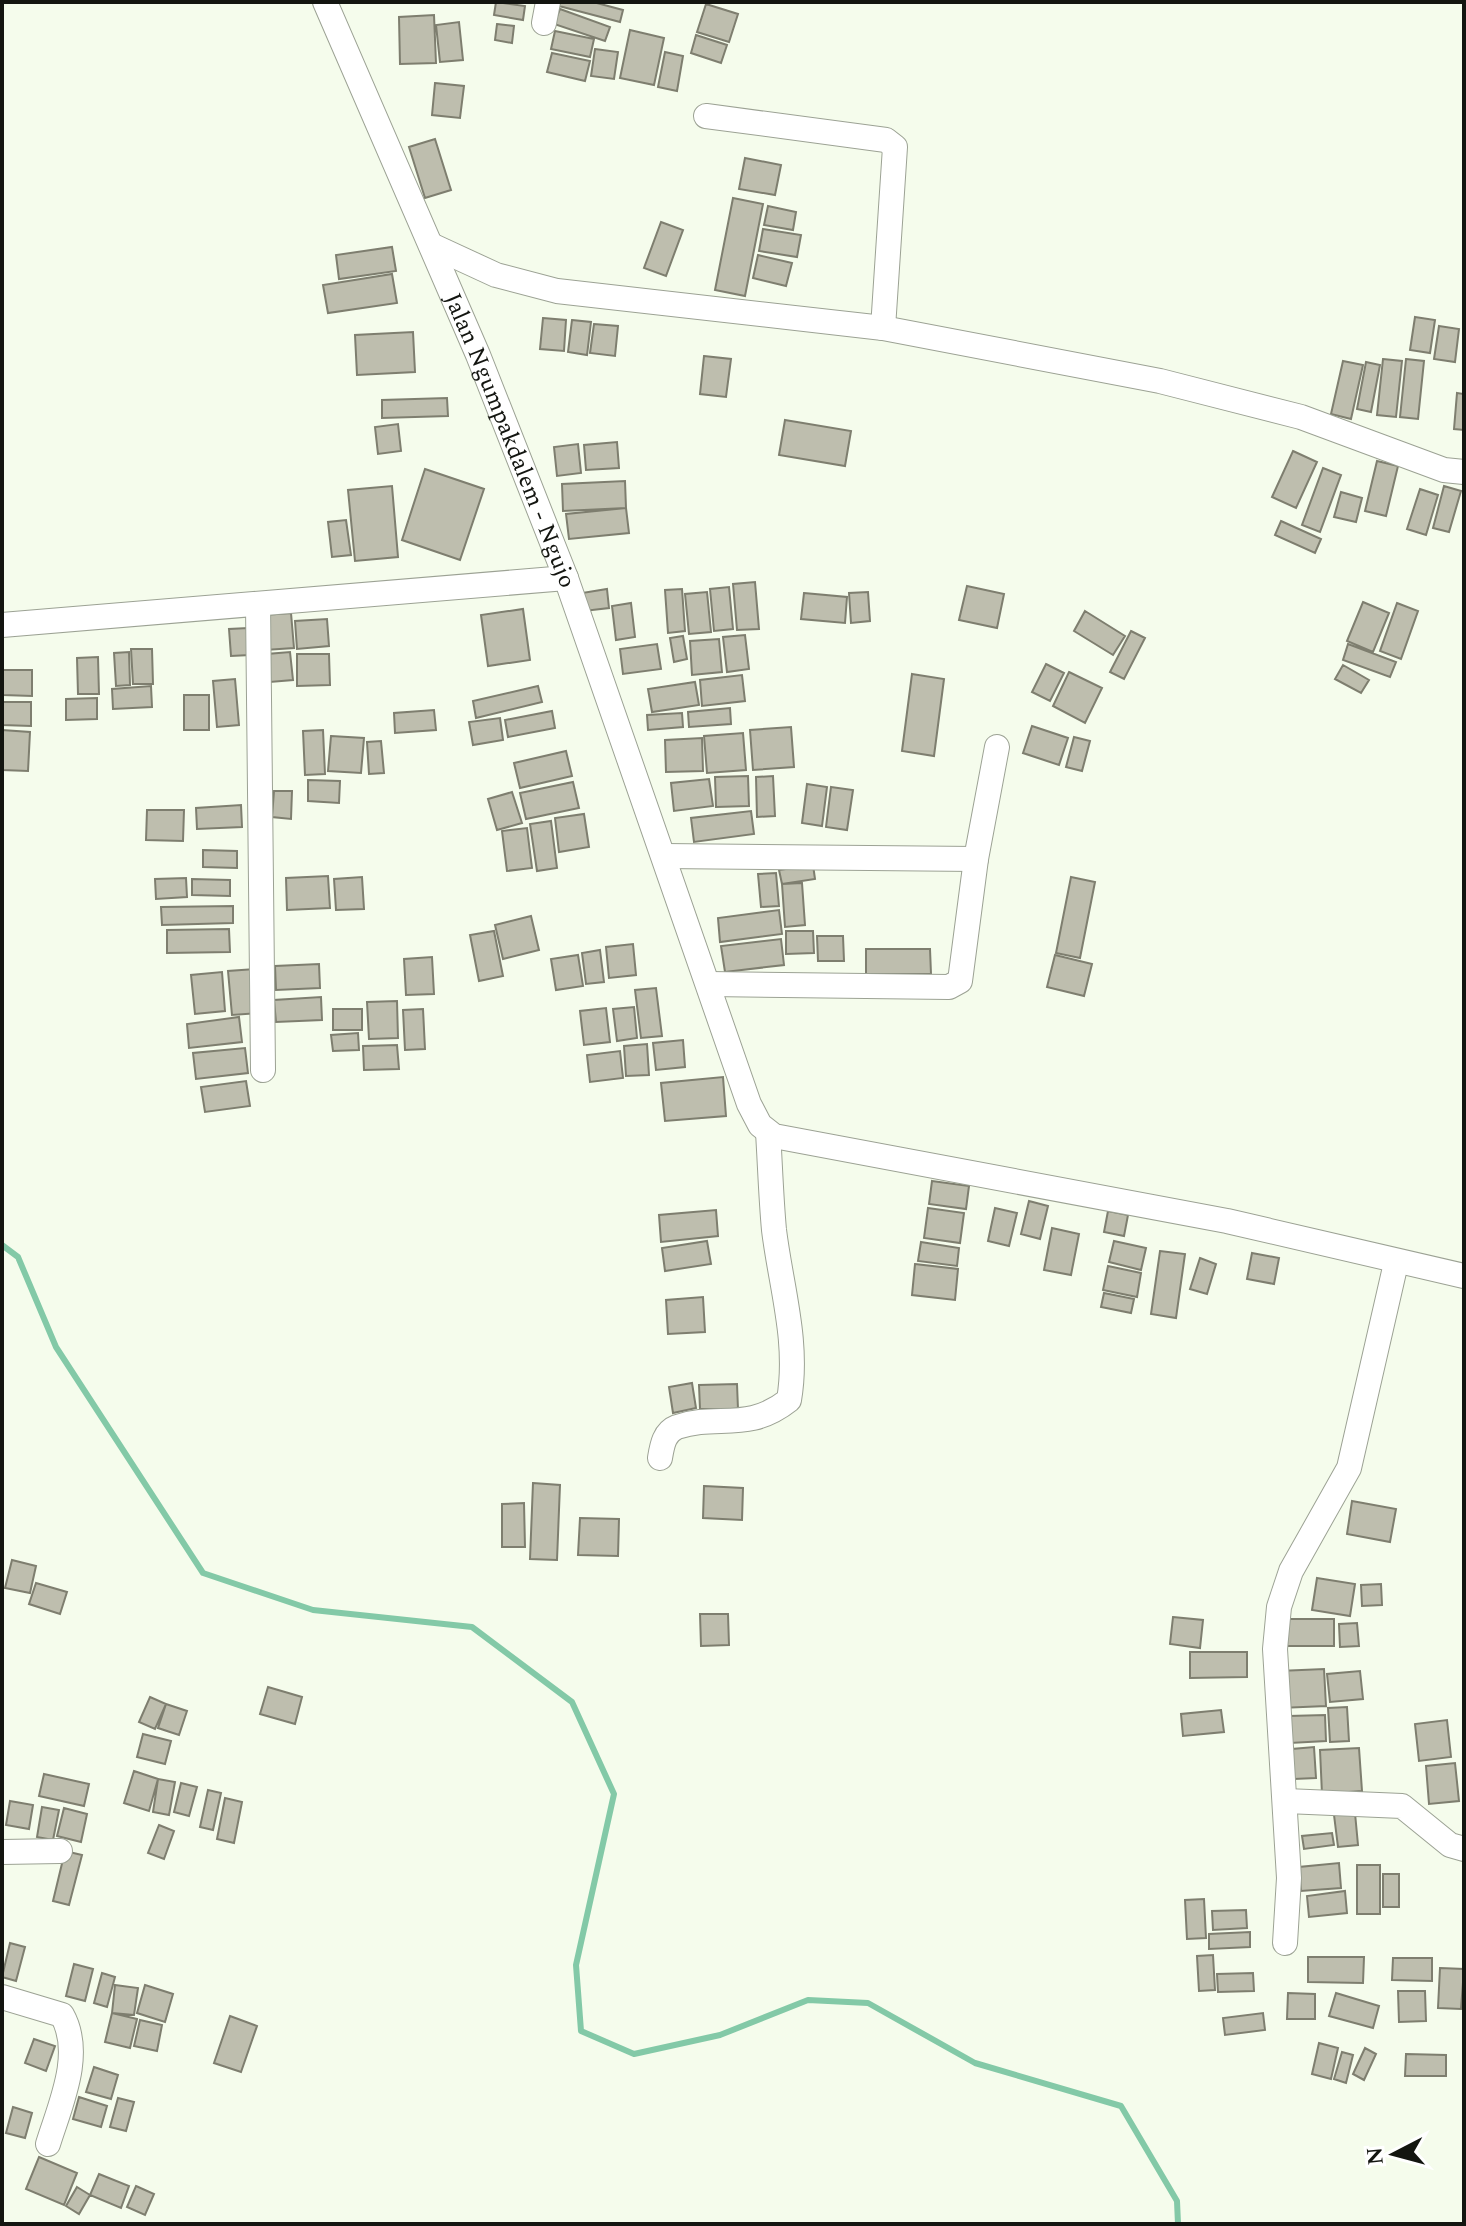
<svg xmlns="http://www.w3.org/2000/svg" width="1466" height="2226" font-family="Spectral,serif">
<rect width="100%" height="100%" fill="#f5fcec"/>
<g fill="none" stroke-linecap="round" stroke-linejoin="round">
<!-- stream -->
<path stroke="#83c9a7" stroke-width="6" d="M2 1245 18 1257 56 1347 203 1573 313 1610 472 1627 572 1702 614 1794 576 1965 581 2031 634 2054 720 2035 808 2000 868 2003 975 2063 1121 2106 1177 2201 1178 2224"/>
</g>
<!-- building -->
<path fill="#bebeae" stroke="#7e7e6f" stroke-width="2" d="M496 2 525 6 523 20 494 15Z
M560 2H593L623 10 620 22 559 6Z
M706 4 738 14 729 42 697 32Z
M560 9 610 27 605 41 554 24Z
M434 15 436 63 400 64 399 17Z
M459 22 463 60 440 62 436 25Z
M497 24 514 26 512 43 495 40Z
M630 30 664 38 654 85 620 78Z
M555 31 594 39 590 57 551 49Z
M696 35 727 45 721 63 691 53Z
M595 49 618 52 614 79 591 76Z
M665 52 683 56 677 91 658 87Z
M552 53 590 61 585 81 547 72Z
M435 83 464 86 460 118 432 115Z
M435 139 451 190 425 198 409 147Z
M745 158 781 165 775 195 739 189Z
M733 198 763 204 745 296 715 290Z
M768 206 796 212 793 230 764 225Z
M661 222 683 230 666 276 644 268Z
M763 229 801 235 797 257 759 251Z
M392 247 396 271 339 279 336 255Z
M758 255 792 263 786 286 753 278Z
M392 274 397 303 328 313 323 285Z
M1415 317 1435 320 1430 353 1410 350Z
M543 318 566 320 564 351 540 349Z
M572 320 591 322 587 355 568 352Z
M594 324 618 326 615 356 590 353Z
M1439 326 1459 329 1455 362 1434 359Z
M413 332 415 372 357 375 355 335Z
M704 356 731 359 726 397 700 394Z
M1383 359 1402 361 1396 417 1377 415Z
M1406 359 1424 361 1418 419 1400 417Z
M1343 361 1363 365 1351 419 1331 414Z
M1366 362 1380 365 1371 412 1357 409Z
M1457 393 1464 394V430L1454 429Z
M447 398 448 416 382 418V400Z
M785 420 851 431 845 466 779 455Z
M398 424 401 451 378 454 375 427Z
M617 442 619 468 586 470 584 445Z
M578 444 581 473 557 476 554 447Z
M1293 451 1317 462 1296 508 1272 497Z
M1377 461 1398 466 1386 516 1365 511Z
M1323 468 1341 475 1320 532 1302 525Z
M425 469 484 489 460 560 402 540Z
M625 481 626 508 563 511 562 484Z
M392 486 398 557 355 561 348 490Z
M1444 486 1461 491 1449 532 1433 528Z
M1420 489 1438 495 1426 535 1407 529Z
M1341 492 1362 498 1356 522 1334 517Z
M626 508 629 533 569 539 566 514Z
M346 520 351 555 332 557 328 522Z
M1281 521 1321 539 1315 553 1275 535Z
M755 582 759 629 737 630 733 584Z
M967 586 1004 594 997 628 959 620Z
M729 587 733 629 714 631 710 589Z
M607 589 609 608 584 611 582 593Z
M682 589 685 631 668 633 665 590Z
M707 592 711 632 689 634 685 594Z
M868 592 870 621 851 623 849 593Z
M804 593 847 597 845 623 801 619Z
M1363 602 1389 613 1373 652 1347 641Z
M631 603 635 637 616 640 612 606Z
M1397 603 1418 611 1401 659 1380 651Z
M523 609 530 660 488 666 481 615Z
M1085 611 1125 636 1113 655 1074 631Z
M291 613 294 648 265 650 262 615Z
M327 619 329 646 297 649 295 621Z
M248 628 250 655 231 656 229 629Z
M1131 631 1145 638 1124 679 1110 672Z
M745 635 749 669 727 672 723 637Z
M683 636 687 659 674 662 670 638Z
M719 639 722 672 692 675 690 641Z
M657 644 661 669 623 674 620 649Z
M1348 644 1396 662 1390 677 1343 660Z
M131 649H152L153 684H133Z
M129 652 130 685 116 686 114 653Z
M290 652 293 680 270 682 267 654Z
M297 654H329L330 685 297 686Z
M98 657 99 694H78L77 658Z
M1046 664 1064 673 1050 701 1032 692Z
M1343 665 1369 680 1361 693 1335 679Z
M3 670H32V696L3 695Z
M1069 672 1102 688 1085 723 1053 706Z
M912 674 944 679 934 756 902 751Z
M742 675 745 701 702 706 700 680Z
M235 679 239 725 217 727 213 681Z
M695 682 699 705 652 712 648 689Z
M151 686 152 707 113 709 112 689Z
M538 686 542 702 476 718 473 701Z
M184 695H209V730H184Z
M97 698V719L66 720V699Z
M2 702H31V726L2 725Z
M730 708 731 724 689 727 688 712Z
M434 710 436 730 395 733 394 713Z
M552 711 555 728 508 737 505 720Z
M682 713 683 727 648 730 647 715Z
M500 718 503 740 473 745 469 722Z
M1032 726 1068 738 1059 765 1023 753Z
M791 727 794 767 753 770 750 730Z
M2 730 30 732 28 771 2 770Z
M323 730 325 774 305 775 303 731Z
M743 733 746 770 707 773 704 736Z
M331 736 364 738 361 773 328 771Z
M1074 737 1090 741 1082 771 1066 767Z
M702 738 703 771 666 772 665 740Z
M381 741 384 773 369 774 367 742Z
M566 751 572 776 520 788 514 763Z
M748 776 749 806 716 807 715 777Z
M773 776 775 816 757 817 756 777Z
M709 779 713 806 674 811 671 783Z
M308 780 340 781 339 803 308 801Z
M573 782 579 808 526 819 520 793Z
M807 784 827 787 822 826 802 823Z
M831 787 853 790 847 830 826 827Z
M274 791H292L291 819 272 817Z
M512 792 522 823 497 830 488 799Z
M241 805 242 827 197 829 196 808Z
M147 810H184L183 841 146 840Z
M751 811 754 834 694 842 691 818Z
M584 814 589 847 559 852 555 818Z
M551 821 557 868 537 871 530 824Z
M527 828 532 868 507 871 502 831Z
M203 850 237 851V868L203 867Z
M813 865 815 879 782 884 779 870Z
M776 873 779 906 761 907 758 874Z
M328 876 330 908 287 910 286 878Z
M362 877 364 909 336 910 334 879Z
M1071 877 1095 882 1080 958 1056 953Z
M186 878 187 897 156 899 155 879Z
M192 879 230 880V896L192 895Z
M802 883 805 925 785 927 782 884Z
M233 906V923L162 925 161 907Z
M779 910 782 934 720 942 718 918Z
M531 916 539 950 503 959 495 925Z
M229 929 230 952 167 953V930Z
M494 931 503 976 479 981 470 935Z
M786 931H813L814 953 786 954Z
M817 936H843L844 961H818Z
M781 939 784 965 725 972 721 946Z
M633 944 636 975 609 978 606 947Z
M866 949H930L931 974H866Z
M600 950 604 982 586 984 582 953Z
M578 955 583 986 556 990 551 959Z
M1055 955 1092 964 1084 996 1047 987Z
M432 957 434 994 406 995 404 959Z
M319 964 320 988 276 990 275 966Z
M255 969 259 1013 232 1015 228 971Z
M222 972 225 1011 195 1014 191 975Z
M656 988 662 1036 641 1038 635 990Z
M321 997 322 1020 276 1022 274 1000Z
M397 1001 398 1038 369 1039 367 1002Z
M634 1007 637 1038 617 1041 613 1009Z
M606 1008 610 1042 584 1045 580 1011Z
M333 1009H362V1030H333Z
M423 1009 425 1049 405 1050 403 1010Z
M239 1017 242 1042 189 1048 187 1024Z
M358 1033 359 1050 333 1051 331 1035Z
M683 1040 685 1067 656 1070 653 1043Z
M647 1044 649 1075 626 1076 624 1046Z
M397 1045 399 1069 364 1070 363 1046Z
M245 1048 248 1073 196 1079 193 1053Z
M620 1051 623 1078 590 1082 587 1055Z
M723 1077 726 1116 665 1121 661 1083Z
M246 1081 250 1106 205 1112 201 1087Z
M932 1181 969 1186 966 1209 929 1204Z
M1029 1201 1048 1206 1040 1239 1021 1234Z
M928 1208 964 1213 960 1243 924 1238Z
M995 1208 1017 1213 1009 1246 988 1241Z
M716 1210 718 1236 661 1242 659 1215Z
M1108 1211 1128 1215 1124 1236 1104 1232Z
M1052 1228 1079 1234 1071 1275 1044 1270Z
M707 1241 711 1264 665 1271 662 1248Z
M1114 1241 1146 1248 1141 1270 1109 1262Z
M921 1242 959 1248 957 1266 918 1261Z
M1160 1251 1185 1254 1176 1318 1151 1314Z
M1252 1253 1279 1258 1274 1284 1247 1279Z
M1200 1258 1216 1264 1207 1294 1190 1289Z
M915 1264 958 1269 955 1300 912 1295Z
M1108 1266 1141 1273 1137 1297 1103 1290Z
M1104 1293 1134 1299 1131 1313 1101 1307Z
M703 1297 705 1332 668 1334 666 1300Z
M692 1383 696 1408 673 1413 669 1387Z
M737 1384 738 1409H700L699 1385Z
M533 1483 560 1485 557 1560 530 1559Z
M704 1486 743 1488 742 1520 703 1518Z
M1352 1501 1396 1509 1390 1542 1347 1534Z
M524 1503 525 1547H502V1504Z
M580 1518 619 1519 618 1556 578 1555Z
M12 1560 36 1566 30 1593 5 1588Z
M1317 1578 1355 1584 1350 1616 1312 1610Z
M36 1583 67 1592 60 1614 29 1604Z
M1381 1584 1382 1605 1362 1606 1361 1585Z
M700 1614H728L729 1645 701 1646Z
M1173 1617 1203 1620 1200 1648 1170 1644Z
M1280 1619H1334V1646H1281Z
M1357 1623 1359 1646 1340 1647 1339 1624Z
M1190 1652H1247V1677L1190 1678Z
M1324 1669 1326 1706 1280 1708 1279 1671Z
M1360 1671 1363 1699 1330 1702 1327 1674Z
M268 1687 302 1697 295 1724 260 1714Z
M150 1697 166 1704 155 1729 139 1722Z
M166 1704 187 1711 179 1735 158 1728Z
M1347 1707 1349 1741 1330 1742 1328 1708Z
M1221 1710 1224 1732 1183 1736 1181 1714Z
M1325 1715 1326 1741 1290 1743 1289 1716Z
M1447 1720 1451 1757 1419 1761 1415 1724Z
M143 1734 171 1741 165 1764 137 1757Z
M1314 1747 1316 1778 1294 1779 1292 1749Z
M1359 1748 1362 1791 1322 1794 1320 1750Z
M1455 1763 1459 1801 1429 1804 1426 1766Z
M134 1771 158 1779 149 1811 124 1803Z
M44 1774 89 1784 84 1806 39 1796Z
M158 1779 175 1782 169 1815 153 1812Z
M181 1783 197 1787 189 1816 174 1812Z
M208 1790 221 1793 213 1830 200 1827Z
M225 1798 242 1802 234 1843 217 1839Z
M10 1801 33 1805 29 1829 6 1825Z
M42 1807 59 1810 53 1840 37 1837Z
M64 1808 87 1814 81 1842 57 1836Z
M1355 1813 1358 1845 1338 1847 1334 1815Z
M159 1825 174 1831 164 1859 148 1853Z
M1332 1833 1334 1845 1304 1849 1302 1836Z
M65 1851 82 1855 69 1905 53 1901Z
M1339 1863 1341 1888 1301 1891 1299 1867Z
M1357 1865H1380V1914H1357Z
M1383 1874H1399V1907H1383Z
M1345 1891 1347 1913 1309 1917 1307 1896Z
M1204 1899 1206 1938 1187 1939 1185 1900Z
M1246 1910 1247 1928 1213 1930 1212 1911Z
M1250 1932V1947L1209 1949V1934Z
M10 1943 25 1947 16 1981 2 1977Z
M1213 1955 1215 1990 1199 1991 1197 1956Z
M1308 1957H1364L1363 1983 1308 1982Z
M1393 1958H1432V1981L1392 1980Z
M74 1964 93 1969 85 2001 66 1996Z
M1440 1968 1464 1969 1461 2009 1438 2008Z
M102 1973 115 1977 107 2007 94 2003Z
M1253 1973 1254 1991 1218 1992 1217 1974Z
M115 1985 138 1988 134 2015 112 2013Z
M145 1985 173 1994 165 2022 137 2013Z
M1398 1991H1425L1426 2021 1399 2022Z
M1288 1993 1315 1994V2019H1287Z
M1336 1993 1379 2006 1373 2028 1329 2016Z
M112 2013 137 2019 130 2048 105 2042Z
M1263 2013 1265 2030 1225 2035 1223 2018Z
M230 2016 257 2026 241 2072 214 2063Z
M140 2020 162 2025 157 2051 134 2046Z
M34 2039 55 2046 46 2071 25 2063Z
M1319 2043 1338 2048 1331 2079 1312 2074Z
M1365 2048 1376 2054 1364 2080 1353 2074Z
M1342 2052 1353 2055 1346 2083 1334 2079Z
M1406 2054 1446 2055V2076H1405Z
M94 2067 118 2075 111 2099 86 2092Z
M79 2097 107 2106 101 2127 73 2119Z
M118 2098 134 2102 126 2131 110 2127Z
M13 2107 32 2113 25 2138 6 2133Z
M39 2157 77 2173 64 2205 26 2189Z
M99 2174 129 2186 121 2208 90 2195Z
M136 2186 154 2194 145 2215 127 2207Z
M77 2187 90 2195 79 2214 66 2206Z"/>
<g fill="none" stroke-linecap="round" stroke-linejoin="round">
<!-- minor casing -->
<g stroke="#9ca294" stroke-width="26">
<g id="minor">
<path id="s1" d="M325 2 478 355 566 578 749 1104 760 1125 774 1136 1227 1221 1464 1276"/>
<path d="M544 23 548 2"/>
<path d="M706 116 886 140 895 147 883 328"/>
<path d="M431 245 496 275 557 291 883 328 1160 381 1301 417 1444 470 1464 472"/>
<path d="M258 605 263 1070"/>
<path d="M2 625 566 578"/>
<path d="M664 856 976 859"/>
<path d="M709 984 949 987 960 981 976 859 997 747"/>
<path d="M660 1458C662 1446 664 1432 677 1427 718 1413 747 1433 789 1400 799 1342 781 1287 774 1230 771 1197 770 1164 768 1132"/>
<path d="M1286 1801 1402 1806 1450 1845 1464 1849"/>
<path d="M2 1852 60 1851"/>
<path d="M1285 1943 1289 1878 1275 1649 1279 1607 1291 1571 1349 1468 1396 1263"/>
<path d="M2 1997 62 2015C84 2054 60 2105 48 2144"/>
</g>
</g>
<!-- minor -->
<use href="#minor" stroke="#fff" stroke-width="24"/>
</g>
<g text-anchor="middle" stroke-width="6" stroke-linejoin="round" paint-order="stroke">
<!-- street labels -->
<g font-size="24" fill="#131510" stroke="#fff">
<text dy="8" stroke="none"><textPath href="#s1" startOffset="476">Jalan Ngumpakdalem - Ngujo</textPath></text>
</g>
</g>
<!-- border -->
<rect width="1466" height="2226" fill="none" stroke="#131510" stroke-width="8"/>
<!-- north arrow -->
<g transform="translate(1394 2154) rotate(264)" stroke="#ffffff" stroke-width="6" paint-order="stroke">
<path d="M0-6L14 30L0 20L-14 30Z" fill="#131510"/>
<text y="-12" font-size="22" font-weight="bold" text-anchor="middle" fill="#131510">N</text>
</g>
</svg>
